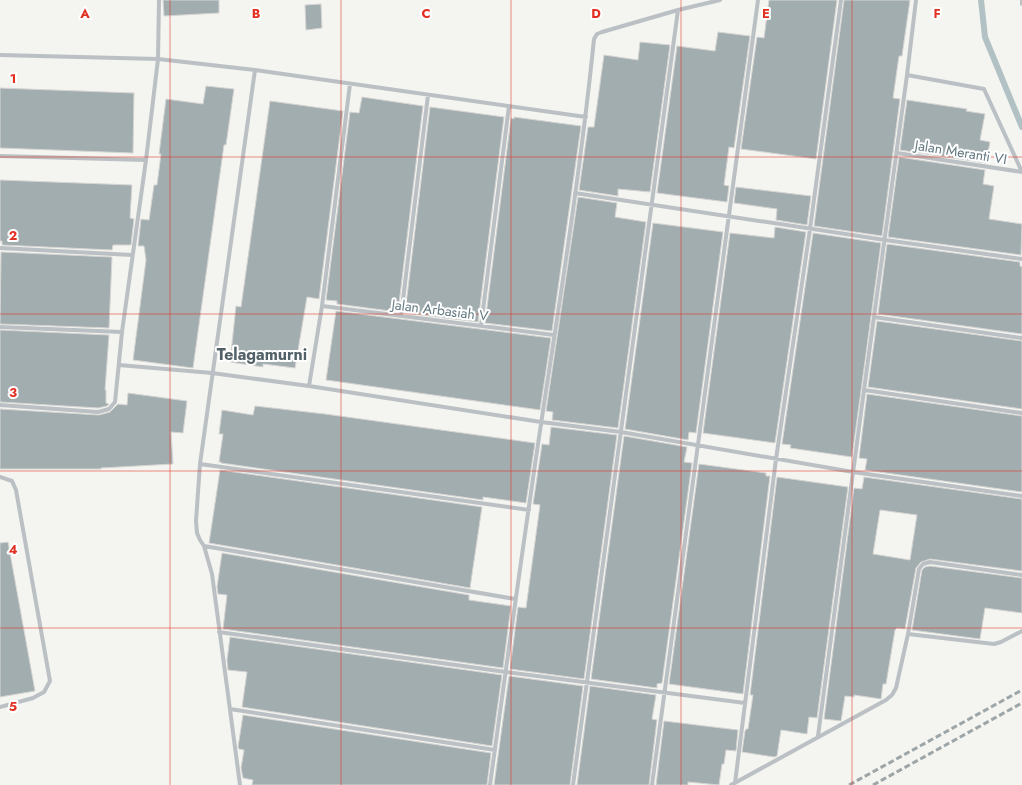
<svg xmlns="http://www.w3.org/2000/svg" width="1022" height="785" font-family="Jost,sans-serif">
<rect width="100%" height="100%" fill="#f4f4f0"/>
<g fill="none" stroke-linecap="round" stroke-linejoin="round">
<!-- stream -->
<path stroke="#b2c2c4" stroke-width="6" d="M981 0 985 37 1022 127"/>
</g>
<!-- building -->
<path fill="#a2adb0" stroke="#d6d5d3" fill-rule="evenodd" d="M163 0H219V13L164 16Z
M769 0H837L816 159 741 149 757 37 764 38Z
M844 0H910L902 56H899L893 98 900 99 882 236 814 226Z
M321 4 322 28 306 30 305 5Z
M718 32 750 36 734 148 729 147 724 185 729 186 727 202 657 193 677 46 715 51Z
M640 42 670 45 650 192 618 189V196L579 190 588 127H594L604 55 638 60Z
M206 86 234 89 226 145H224L193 368 133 360 146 260 144 246H138L141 219 149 220 154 185H157L161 154H159L166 99 203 104Z
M0 88 134 93 133 153 0 148Z
M362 97 423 106 398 312 337 304V301L326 300 350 112 359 113Z
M907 100 967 109 966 111 985 114 980 140 990 142 986 163 900 150Z
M270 101 343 111 319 299 307 297 295 368 263 364V367L230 362 236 306 241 307Z
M430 107 504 117 478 322 405 313Z
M514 117 581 126 552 331 485 323 511 118 514 119Z
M899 157 985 170 983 184 994 186 989 219 1022 224 1021 255 888 237Z
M0 180 132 185 130 218 134 219 131 245H113L112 250 2 245V241H0Z
M736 187 811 196 807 225 776 220 777 209 734 203Z
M578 197 617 203 615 217 646 222 618 428 552 420 553 412 546 411Z
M653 223 723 232 696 433 689 432 688 440 625 429Z
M775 227 806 232 775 443 703 433 730 233 774 238Z
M813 233 881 243 852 457 790 448 791 445 782 444Z
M887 244 1020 262V266L1022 267V334L878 314Z
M1 252 112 257 109 328 0 324Z
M336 311 551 338 540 410 326 380Z
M877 321 1022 341V409L868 387Z
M0 330 109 335 105 390H106V403L109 404 107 406 98 408 0 402Z
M128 393 187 401 183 433 171 432 173 464 101 468V469H0V409L99 415 110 412 118 404 127 405Z
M867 394 1022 416V492L865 470 867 459 859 458Z
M255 406 325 414 535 443 526 503 483 497V500L221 463V462H219L223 434H219L222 410 253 415Z
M551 427 617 435 584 679 510 669 518 607 526 608 540 505 533 504 542 444 549 445Z
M624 436 687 447 684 462 692 463 662 683 657 684V688L591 679Z
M699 464 766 473V476H770L743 694 669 684Z
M220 470 482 507 470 588 209 543Z
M777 477 848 487 817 718 809 717 807 734 781 730 777 756 774 757 742 752 745 731 746 729H748L753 695H750Z
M864 477 1022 499V571L930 559 921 562 916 568 905 629 897 628 895 630 886 684H883L881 699 854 695V697L845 696 841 721 824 719 854 488 862 489ZM880 510 917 515 910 560 873 554Z
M8 542 35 691 0 697V543Z
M222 553 469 595V600L511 606 503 668 223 629 227 595 218 594 217 587Z
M930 566 1022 578V613L985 608 980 639 912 630 922 570 925 567Z
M230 637 502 675 492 746 242 707 247 672 228 670 227 660Z
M509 676 583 686 570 785H494Z
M590 686 656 695 652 719 657 720 649 785H577Z
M243 715 491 753 487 785H252L253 780 243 778 241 768 244 750 239 749 238 747Z
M664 721 738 730 736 751 726 750 724 764H722L719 785 688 782V785H656Z"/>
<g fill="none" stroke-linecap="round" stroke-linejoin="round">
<!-- street -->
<path stroke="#bac0c3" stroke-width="4" d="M1022 0V4
M0 55 158 59 255 70 586 117
M907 75 984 89 1022 172
M897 153 1022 172
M0 156 146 160
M575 193 885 240 1022 259
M0 248 132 255
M322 306 554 335
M401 316 428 95
M874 317 1022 338
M481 326 509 106
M0 327 122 332
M119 365 212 373 309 386 541 422 621 432 853 472 1022 496
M309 386 322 306 350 84
M864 390 1022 413
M0 405 98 412 109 409 115 402 122 332 146 160 158 59 159 0
M200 464 529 510
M0 477 12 481 16 490 50 681 44 692 33 698 0 707
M204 546 515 599
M219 632 506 672 745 703
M908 634 919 569 923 564 930 562 1022 575
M230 709 495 750
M818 736 864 390 907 75 916 0
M735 783 776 459 810 229 841 0
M240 785 212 574 204 546 200 540 197 533 196 521 200 464 255 70
M490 785C508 654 526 522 546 391 564 274 582 157 594 39L597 34 602 32 678 10 720 0
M573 785 678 10
M652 785 758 0
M731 785 886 700 892 695 896 688 908 634 994 644 1001 642 1022 631"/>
<!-- rail -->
<path stroke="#9ca5a8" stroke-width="3" stroke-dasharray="6 3" stroke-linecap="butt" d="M849 785 1022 690
M873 785 1022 703"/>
</g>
<!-- grid -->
<path fill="none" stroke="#e23023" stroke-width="1" stroke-opacity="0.55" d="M170 0V785M341 0V785M511 0V785M681 0V785M852 0V785M0 157H1022M0 314H1022M0 471H1022M0 628H1022"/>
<g text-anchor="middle" stroke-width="4" stroke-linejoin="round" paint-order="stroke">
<!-- street labels -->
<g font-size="14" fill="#637981" stroke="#fff">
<text transform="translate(961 152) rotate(9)" y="5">Jalan Meranti VI</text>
<text transform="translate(440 310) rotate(7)" y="5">Jalan Arbasiah V</text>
</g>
<!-- quarter labels -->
<g font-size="16" font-weight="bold" fill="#516167" stroke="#fff">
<text x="262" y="360">Telagamurni</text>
</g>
</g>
<g font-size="13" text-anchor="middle" font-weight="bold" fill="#e23023" stroke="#fff" stroke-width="4" stroke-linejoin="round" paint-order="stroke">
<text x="85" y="18">A</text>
<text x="256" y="18">B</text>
<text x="426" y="18">C</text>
<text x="596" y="18">D</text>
<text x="766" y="18">E</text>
<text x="937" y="18">F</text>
<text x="13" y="83">1</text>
<text x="13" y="240">2</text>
<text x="13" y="397">3</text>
<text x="13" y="554">4</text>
<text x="13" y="711">5</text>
</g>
</svg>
